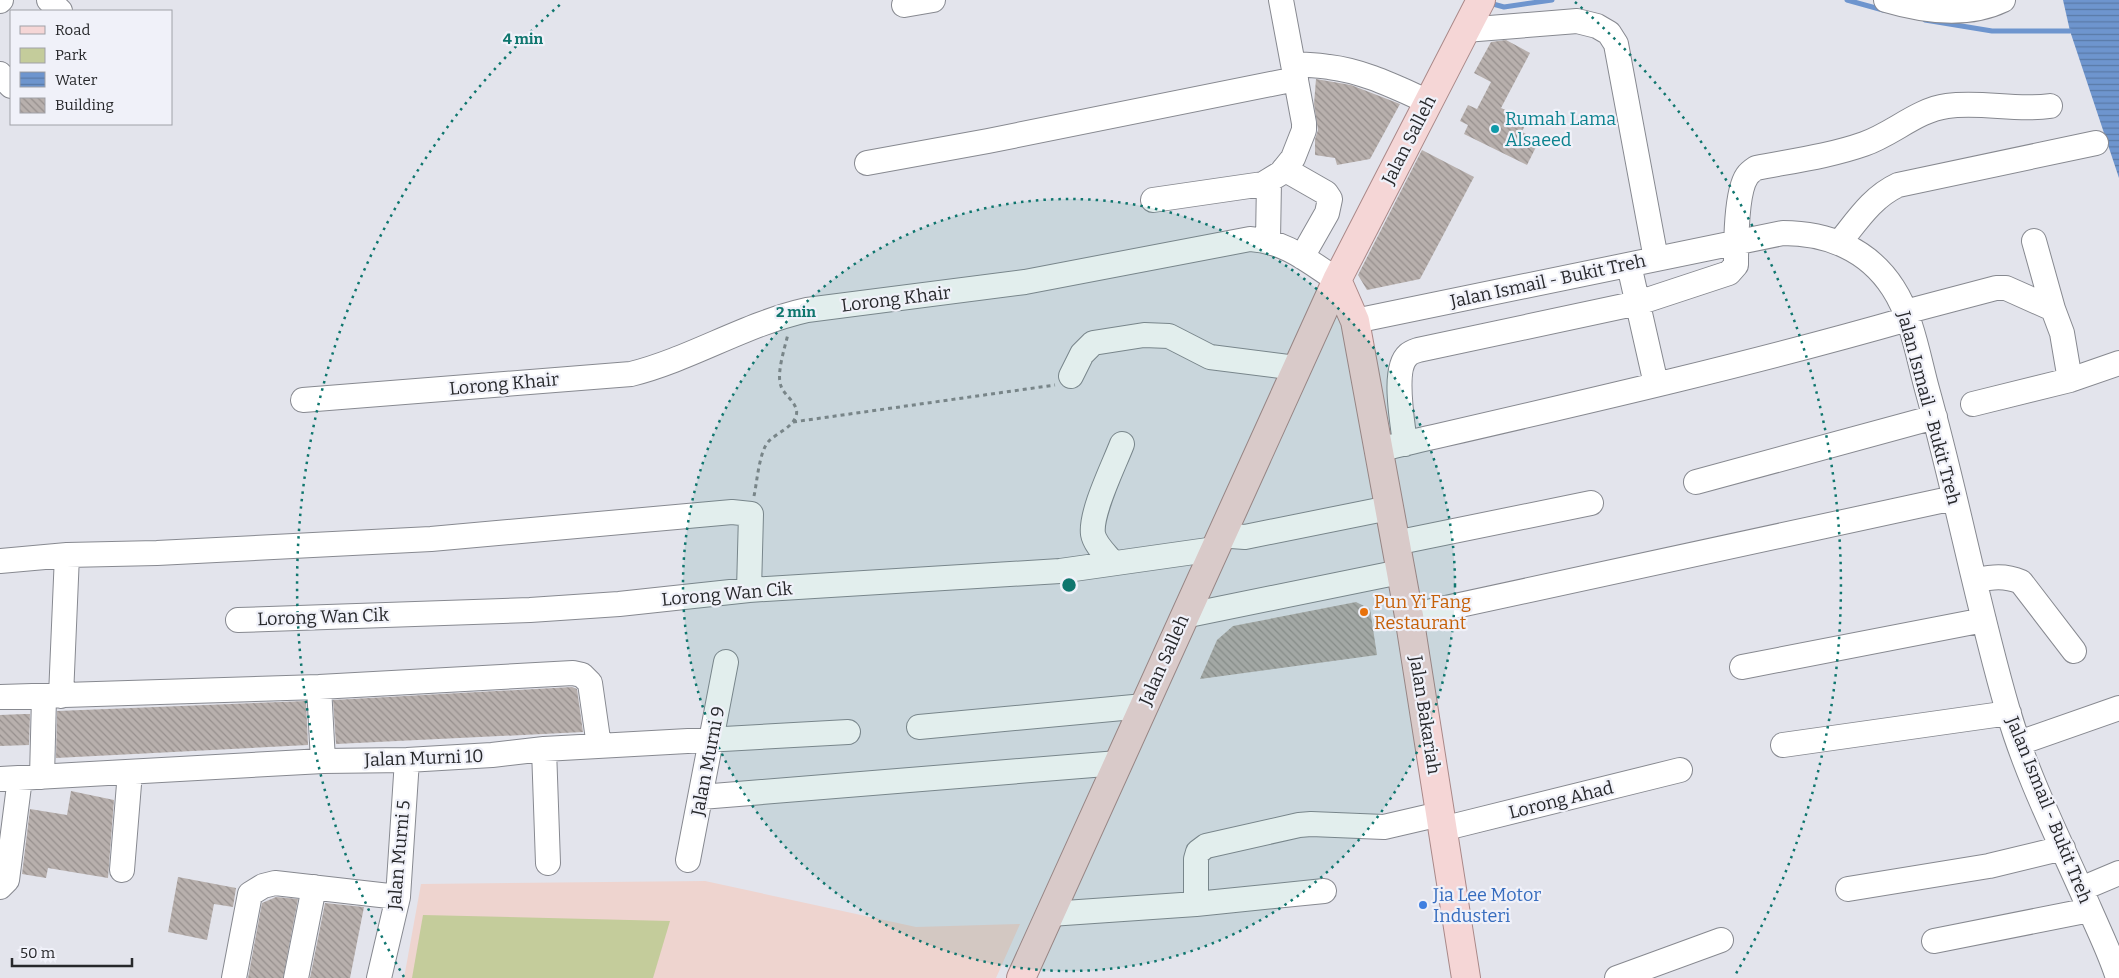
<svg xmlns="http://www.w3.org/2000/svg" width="2119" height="978" font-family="Bitter,serif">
<defs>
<pattern id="water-rules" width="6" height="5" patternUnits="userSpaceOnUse" patternTransform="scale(1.25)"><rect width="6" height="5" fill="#6e95ce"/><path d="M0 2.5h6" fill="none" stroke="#5a7aa7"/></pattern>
<pattern id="building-back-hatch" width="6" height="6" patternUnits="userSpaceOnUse" patternTransform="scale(1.25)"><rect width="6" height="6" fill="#b8b0ad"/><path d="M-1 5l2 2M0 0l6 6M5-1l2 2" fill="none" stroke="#968f8d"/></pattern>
</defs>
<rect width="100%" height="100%" fill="#e3e4ec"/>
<!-- education -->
<path fill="#eed4cf" d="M705 881 916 927 1020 924 996 978H404L421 884Z"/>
<!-- green -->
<path fill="#c4cc9b" d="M423 915 670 921 653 978H412Z"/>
<!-- water -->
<path fill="url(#water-rules)" d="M2063 0H2119V178L2070 31Z"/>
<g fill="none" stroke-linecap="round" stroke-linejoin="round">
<!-- stream -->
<path stroke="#6e95ce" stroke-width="5" d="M1847 0 1883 10
M1493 4 1504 7 1552 0
M1925 20 1992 31H2070"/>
</g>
<!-- building -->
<path fill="url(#building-back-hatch)" d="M1506 40 1530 53 1501 108 1527 120 1522 132 1539 141 1527 165 1464 134 1468 125 1460 121 1468 105 1477 109 1491 82 1474 73 1491 42Z
M1316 79 1351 85 1400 104 1370 159 1337 165 1335 158 1315 155V139L1318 130 1314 104Z
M1422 150 1474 177 1420 279 1367 290 1358 275Z
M1356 602 1370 609 1377 655 1200 679 1217 640 1233 626Z
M572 687 577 689 583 732 336 744 333 700Z
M306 701 308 745 56 758 57 711Z
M24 714H30L29 745 0 746V715Z
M71 791 114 800 108 878 48 868 46 878 22 874 30 809 67 815Z
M178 877 236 888 233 907 214 904 207 940 168 932Z
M276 897 298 899 283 978H248L262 903Z
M325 903 364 907 350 978H310Z"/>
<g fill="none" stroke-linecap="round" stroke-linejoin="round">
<!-- minor casing -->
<g stroke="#878990" stroke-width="26">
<path id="minor" d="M49 0 60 11
M1886 0C1923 11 1968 17 2003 0
M0 1 1 0
M904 5 933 0
M1465 30 1577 21 1597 26 1609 33 1616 44 1656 259
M1294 64C1305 65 1317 65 1329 67 1364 71 1397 88 1429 102
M0 74 11 86
M867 163 988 141 1296 79
M1284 169 1326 193 1330 199 1327 213 1302 257
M1153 200 1263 184 1281 173 1293 158 1304 130V123L1281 0
M1268 240 1269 181
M2034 241 2053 309
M1839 243C1857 221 1872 197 1898 185L2096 143
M1629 265 1656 384
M1905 312 1996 288H2006L2053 309 2062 333 2070 380
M1355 321 1783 233C1827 233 1868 249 1893 288 1912 317 1918 356 1927 389 1957 496 1977 605 2008 711 2028 780 2062 845 2090 910 2100 933 2111 955 2118 978
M1071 376 1082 354 1093 343 1144 335 1169 336 1210 357 1296 368
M303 400 631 374C691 359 745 324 807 310L1025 282 1250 239C1285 241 1308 261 1337 280
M1973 404 2070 380 2119 363
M1405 444C1403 424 1392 369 1408 355 1410 353 1415 351 1418 350L1638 303 1729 273 1736 265C1736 244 1736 192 1747 176 1749 173 1753 170 1756 168 1792 161 1830 156 1864 144 1893 134 1917 110 1947 106 1981 101 2016 111 2050 106
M1390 447C1563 407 1737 368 1908 319
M1696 482 1935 417
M1223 531 1231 536 1245 537 1389 508
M1395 543 1591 503
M0 561 67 555 157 553 431 539 732 512 751 514 749 590
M1113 563C1106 554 1095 545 1093 534 1090 513 1114 465 1122 444
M1975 580C1992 577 2005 575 2021 582L2074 651
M1184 616 1400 572
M1409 616 1954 498
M238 620 530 610 619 604 749 590 1060 571 1215 549
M1742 667 1984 620
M319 687 323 761
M61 696 67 555
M0 697 319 687 573 673 582 675 590 683 599 746
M919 727 1144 706
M2019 743 2119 708
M1783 745 2009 713
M544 749 548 863
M42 777 44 697
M0 779 323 761 407 760 492 755 544 749 848 732
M701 797 1118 763
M1442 829 1680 770
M688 860 726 662
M122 870 130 772
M0 887 7 880 20 778
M1848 889 1989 866 2063 848
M2081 889 2119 873
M1196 904V859L1198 852 1206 846 1299 825 1311 824 1384 827 1440 814
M1050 914 1196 904 1324 891
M1934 941 2090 910
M234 978 250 894 263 886 275 883 398 897
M296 978 314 887
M379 978 398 897 407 760
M1617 978 1721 940"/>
</g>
<!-- major casing -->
<g stroke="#a98888" stroke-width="30">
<path id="major" d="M1337 280 1355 321 1409 616 1466 978
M1021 978 1337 280 1481 0"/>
</g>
<!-- path -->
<path stroke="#87888d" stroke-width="3" stroke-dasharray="4 4" stroke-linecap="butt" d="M793 422 1055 385
M754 496C757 483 759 451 769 441 777 433 793 427 796 416 800 404 784 396 781 386 776 374 785 347 788 334"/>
<!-- minor -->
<use href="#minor" stroke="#fff" stroke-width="24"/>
<!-- major -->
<use href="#major" stroke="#f5d6d6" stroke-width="28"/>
</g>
<!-- distance rings -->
<circle cx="1069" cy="585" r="386" fill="#0f766e" fill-opacity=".12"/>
<g fill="none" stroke="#0f766e" stroke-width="2.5" stroke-dasharray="2.5 5">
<circle cx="1069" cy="585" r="386"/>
<path d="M404 977A772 772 0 0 1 563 2M1575 2A772 772 0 0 1 1734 977"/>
</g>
<!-- markers -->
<circle fill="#0f9aa8" stroke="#f0f1f9" stroke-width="2" cx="1495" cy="129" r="5"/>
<circle fill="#e8710a" stroke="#f0f1f9" stroke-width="2" cx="1364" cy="612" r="5"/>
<circle fill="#3f7fe0" stroke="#f0f1f9" stroke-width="2" cx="1423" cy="905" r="5"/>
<g text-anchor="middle" stroke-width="4.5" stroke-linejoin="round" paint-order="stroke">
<!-- culture labels -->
<g font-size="18" fill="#0d838f" stroke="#f0f1f9" text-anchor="start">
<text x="1505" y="125">Rumah Lama<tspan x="1505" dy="21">Alsaeed</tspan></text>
</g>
<!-- street labels -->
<g font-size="18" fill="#27282b" stroke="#f0f1f9">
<text transform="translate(1409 140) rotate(-63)" y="6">Jalan Salleh</text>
<text transform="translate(1548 281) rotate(-12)" y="6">Jalan Ismail - Bukit Treh</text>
<text transform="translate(896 299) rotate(-7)" y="6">Lorong Khair</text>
<text transform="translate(504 384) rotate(-5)" y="6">Lorong Khair</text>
<text transform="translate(1929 408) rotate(75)" y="6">Jalan Ismail - Bukit Treh</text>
<text transform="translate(727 594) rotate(-5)" y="6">Lorong Wan Cik</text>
<text transform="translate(323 617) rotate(-2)" y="6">Lorong Wan Cik</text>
<text transform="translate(1164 660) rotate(-66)" y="6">Jalan Salleh</text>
<text transform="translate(1425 715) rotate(81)" y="6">Jalan Bakariah</text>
<text transform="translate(424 758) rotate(-2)" y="6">Jalan Murni 10</text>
<text transform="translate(708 761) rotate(-79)" y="6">Jalan Murni 9</text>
<text transform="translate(1561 800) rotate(-14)" y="6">Lorong Ahad</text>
<text transform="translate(2049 810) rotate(68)" y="6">Jalan Ismail - Bukit Treh</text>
<text transform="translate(399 855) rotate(-85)" y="6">Jalan Murni 5</text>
</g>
<!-- food labels -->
<g font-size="18" fill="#c56008" stroke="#f0f1f9" text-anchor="start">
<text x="1374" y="608">Pun Yi Fang<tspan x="1374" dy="21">Restaurant</tspan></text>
</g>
<!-- shop labels -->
<g font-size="18" fill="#366cbe" stroke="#f0f1f9" text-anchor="start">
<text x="1433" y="901">Jia Lee Motor<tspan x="1433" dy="21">Industeri</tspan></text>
</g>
</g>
<circle cx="1069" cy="585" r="8" fill="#0f766e" stroke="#f0f1f9" stroke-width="2.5"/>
<g font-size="15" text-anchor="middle" font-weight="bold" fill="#0f766e" stroke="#f0f1f9" stroke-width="4.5" stroke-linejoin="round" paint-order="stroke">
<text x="523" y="44">4 min</text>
<text x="796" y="317">2 min</text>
</g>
<!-- legend -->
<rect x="10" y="10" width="162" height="115" fill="#f0f1f9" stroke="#a0a1a7"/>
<rect x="20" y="26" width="25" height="8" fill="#f5d6d6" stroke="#a0a1a7"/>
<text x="55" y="35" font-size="15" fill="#27282b">Road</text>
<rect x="20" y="48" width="25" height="15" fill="#c4cc9b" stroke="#a0a1a7"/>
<text x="55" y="60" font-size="15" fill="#27282b">Park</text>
<rect x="20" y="72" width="25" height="15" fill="url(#water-rules)" stroke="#a0a1a7"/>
<text x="55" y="85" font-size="15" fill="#27282b">Water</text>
<rect x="20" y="98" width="25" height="15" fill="url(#building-back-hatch)" stroke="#a0a1a7"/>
<text x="55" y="110" font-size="15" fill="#27282b">Building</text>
<!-- scale -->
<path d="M12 958v8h120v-8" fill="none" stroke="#27282b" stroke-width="2.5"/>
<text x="20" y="958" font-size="15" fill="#27282b" stroke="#f0f1f9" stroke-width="4" paint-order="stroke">50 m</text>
</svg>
